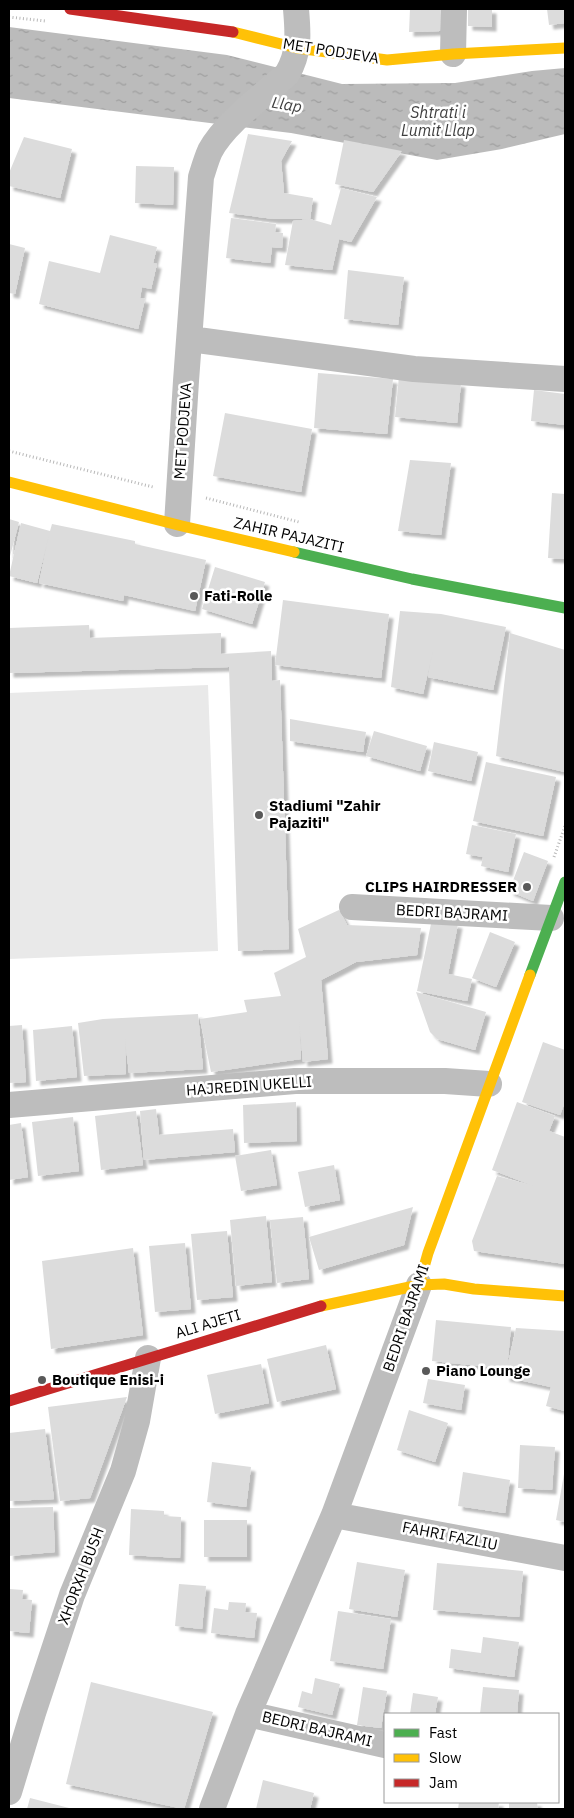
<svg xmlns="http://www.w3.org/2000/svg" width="574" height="1818" font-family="'IBM Plex Sans',sans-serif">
<defs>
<pattern id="water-ripples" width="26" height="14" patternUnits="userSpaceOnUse" patternTransform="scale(1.25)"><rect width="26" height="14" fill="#bbb"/><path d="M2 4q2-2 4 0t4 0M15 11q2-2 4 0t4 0" fill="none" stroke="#9f9f9f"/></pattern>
<filter id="shadow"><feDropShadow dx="4.5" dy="4.5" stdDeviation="1" flood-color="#0004"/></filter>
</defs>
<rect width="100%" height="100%" fill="#fff"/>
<!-- park -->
<path fill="#e9e9e9" d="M208 685 218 951 9 959V693Z"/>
<!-- water -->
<path fill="url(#water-ripples)" d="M9 27 227 55 342 84 455 83 532 71 565 68V134L502 149 437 160 291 133 9 98Z"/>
<!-- building -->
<path fill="#dcdcdc" filter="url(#shadow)" d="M410 9H441L440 31 409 32Z
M468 9H492V27L468 26Z
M547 9H565V23L549 25Z
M248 134 292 141 281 161 284 193 313 198 310 219H274L229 213Z
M24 137 72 149 60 198 9 186V173Z
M344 140 402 151 373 192 335 184Z
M136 166 174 167 173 205 135 203Z
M341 188 377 197 351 242 339 239 332 270 285 265 293 221 310 219 331 225Z
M231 218 276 224 275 232 283 233 282 248 272 247 270 263 226 258Z
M110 235 157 247 153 263 157 264 151 289 142 287 140 298 145 299 138 329 39 304 49 261 100 273Z
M9 244 25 248 15 294 9 293Z
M348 270 404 277 398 325 344 319Z
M318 373 393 379 387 434 314 428Z
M399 376 461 383 457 423 395 417Z
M534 390 565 394V425L531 421Z
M225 413 312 429 301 492 213 476Z
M410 460 451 463 441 535 398 531Z
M552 493 565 494V559L548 558Z
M9 519 19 522 9 560Z
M21 523 50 531 52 524 135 541V544L206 560 195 611 124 595 123 601 39 583 49 535 37 583 9 576Z
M215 567 265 582 252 624 202 609Z
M283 600 389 614 381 678 275 665Z
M400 611 441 614 506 627 493 690 428 677 433 650 423 694 391 687Z
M89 625 90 638 221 633V654L271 651 272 681 280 680 289 949 238 951 229 667 9 673V628Z
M510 633 565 650V772L496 756Z
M290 719 366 732 363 752 290 741Z
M374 731 427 746 420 771 366 756Z
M434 742 478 752 471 781 428 771Z
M486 762 556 777 543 836 473 821Z
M472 825 516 834 508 872 481 866 483 857 466 854Z
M524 852 548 861 533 901 509 891Z
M339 910 347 925 421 928 417 955 356 962 321 980 328 1059 303 1062 299 1019 301 1059 211 1072 200 1019 247 1012 244 1000 281 996 274 973 306 957 298 929Z
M432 919 458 924 448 974 472 979 467 1001 417 991Z
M490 932 515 942 496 987 472 978Z
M416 992 486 1012 475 1050 437 1039 430 1032Z
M198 1014 203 1069 129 1073 125 1039 126 1074 84 1076 78 1023 103 1019Z
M22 1025 26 1082 9 1083V1026Z
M72 1026 77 1077 36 1081 33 1030Z
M543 1042 565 1050V1102L560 1115 522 1102Z
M296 1102 297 1141 244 1143 243 1105Z
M517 1102 555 1116 549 1131 565 1137V1264L474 1251 472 1241 497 1176 534 1186 492 1170Z
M156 1109 159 1135 233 1129 235 1152 144 1160 140 1111Z
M136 1111 143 1165 101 1170 95 1116Z
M73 1117 79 1171 38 1176 32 1122Z
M21 1123 28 1177 9 1180V1125Z
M271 1150 277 1185 241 1191 235 1156Z
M334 1165 340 1200 305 1207 298 1172Z
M413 1207 404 1245 319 1270 309 1237Z
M266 1216 272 1282 236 1286 230 1220Z
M303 1217 309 1279 277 1283 270 1220Z
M227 1231 233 1297 197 1300 191 1234Z
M185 1243 191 1309 155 1312 149 1246Z
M133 1248 143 1335 51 1349 42 1261Z
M436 1320 511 1327 507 1369 432 1361Z
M516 1328 565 1331V1411L546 1406 551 1387 505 1377Z
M326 1345 336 1389 277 1402 267 1359Z
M261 1364 269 1403 215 1414 207 1375Z
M428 1379 465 1385 461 1410 423 1403Z
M127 1397 90 1498 60 1501 48 1407Z
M409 1410 448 1423 435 1462 397 1450Z
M45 1429 54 1499 9 1501V1433Z
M520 1445 555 1447 552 1490 518 1488Z
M212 1462 251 1467 246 1507 207 1502Z
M463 1472 510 1480 505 1513 458 1506Z
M564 1474H565V1522L556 1520Z
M53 1507 55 1552 9 1556V1508Z
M131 1509 164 1511V1516L181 1517 180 1558 129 1555Z
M204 1520H247V1557H204Z
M357 1562 405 1570 397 1617 349 1609Z
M437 1563 523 1571 519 1617 433 1610Z
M179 1584 206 1586 202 1629 175 1626Z
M9 1589 23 1590 22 1599 32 1600 29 1633 9 1631Z
M229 1602 246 1603 245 1612 257 1613 254 1638 211 1633 214 1608 228 1610Z
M338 1611 391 1619 383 1669 330 1661Z
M483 1637 519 1642 514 1677 449 1668 451 1649 481 1653Z
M315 1678 340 1684 332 1715 298 1707 302 1691 312 1694Z
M91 1682 213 1712 184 1809 66 1784Z
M363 1687 387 1691 381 1728 357 1725Z
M483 1687 519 1690 517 1714H480Z
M413 1693 438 1697 435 1714H410Z
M263 1780 314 1793 310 1809H256Z
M30 1798 73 1809H27Z
M459 1802H499L498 1809H458Z
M509 1802H537L538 1809H509Z"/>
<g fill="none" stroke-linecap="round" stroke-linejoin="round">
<!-- path -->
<path stroke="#b8b8b8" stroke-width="3" stroke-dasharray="1 2.5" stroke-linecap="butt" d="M9 17 45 21
M9 451 153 487
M206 498 299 522
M554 857 565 826"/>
<!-- street -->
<path stroke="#bdbdbd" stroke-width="26" d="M453 54 454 9
M190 339 414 369 565 379
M177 524 186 381 201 177C204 168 206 160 210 151 225 123 264 95 287 74 300 53 298 32 296 9
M352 907 551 918
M9 1105 295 1081H445L489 1084
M334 1515 565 1558
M248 1714 385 1745
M9 1792 33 1713 72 1595 123 1471 137 1421 148 1358
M212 1809 248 1714 334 1515 419 1285"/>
<!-- fast -->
<path stroke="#4caf50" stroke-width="11" d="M294 552 412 579 565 608
M530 975 565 882"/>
<!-- slow -->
<path stroke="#ffc107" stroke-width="11" d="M233 32 297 48 387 60 453 54 565 48
M9 482 182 526 294 552
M419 1285 428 1253 530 975
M321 1306 419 1285 444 1284 474 1289 565 1296"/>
<!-- jam -->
<path stroke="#c62828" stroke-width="11" d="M70 9 233 32
M9 1401 321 1306"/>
</g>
<!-- markers -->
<g fill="#595959" stroke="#fff" stroke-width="2">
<circle cx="194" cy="596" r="5"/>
<circle cx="259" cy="815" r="5"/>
<circle cx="527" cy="887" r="5"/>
<circle cx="426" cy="1371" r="5"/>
<circle cx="42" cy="1380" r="5"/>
</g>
<g text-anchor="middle" stroke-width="5" stroke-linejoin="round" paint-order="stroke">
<!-- street labels -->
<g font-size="15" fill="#000" stroke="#fff">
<text transform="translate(331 51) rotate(9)" y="5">MET PODJEVA</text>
<text transform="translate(183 431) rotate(-86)" y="5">MET PODJEVA</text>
<text transform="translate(289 535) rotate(13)" y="5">ZAHIR PAJAZITI</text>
<text transform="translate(452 913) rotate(3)" y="5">BEDRI BAJRAMI</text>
<text transform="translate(249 1086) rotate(-4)" y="5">HAJREDIN UKELLI</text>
<text transform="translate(406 1318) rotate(-71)" y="5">BEDRI BAJRAMI</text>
<text transform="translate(208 1324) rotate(-17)" y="5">ALI AJETI</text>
<text transform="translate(450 1536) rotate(11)" y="5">FAHRI FAZLIU</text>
<text transform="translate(81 1576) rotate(-69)" y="5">XHORXH BUSH</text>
<text transform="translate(317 1729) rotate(13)" y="5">BEDRI BAJRAMI</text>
</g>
<!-- poi labels -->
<g font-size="15" font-weight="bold" fill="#000" stroke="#fff" text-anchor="start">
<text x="204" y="601">Fati-Rolle</text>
<text x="269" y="811">Stadiumi "Zahir<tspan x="269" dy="17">Pajaziti"</tspan></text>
<text x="517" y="892" text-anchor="end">CLIPS HAIRDRESSER</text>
<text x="436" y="1376">Piano Lounge</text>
<text x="52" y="1385">Boutique Enisi-i</text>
</g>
<!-- water labels -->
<g font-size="16" font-style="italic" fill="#3f3f3f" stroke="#fff">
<text transform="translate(287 104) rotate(9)" y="6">Llap</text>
<text x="438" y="118">Shtrati i<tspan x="438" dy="18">Lumit Llap</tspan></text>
</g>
</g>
<!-- border -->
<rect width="574" height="1818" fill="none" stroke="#000000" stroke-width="20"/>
<!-- legend -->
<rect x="384" y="1713" width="175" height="90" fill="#ffffff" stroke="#999999"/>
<rect x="394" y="1729" width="25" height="8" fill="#4caf50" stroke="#999999"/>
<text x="429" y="1738" font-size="15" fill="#000000">Fast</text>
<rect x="394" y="1754" width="25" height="8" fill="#ffc107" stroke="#999999"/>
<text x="429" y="1763" font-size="15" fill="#000000">Slow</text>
<rect x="394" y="1779" width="25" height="8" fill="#c62828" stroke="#999999"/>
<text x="429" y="1788" font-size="15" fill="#000000">Jam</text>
</svg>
